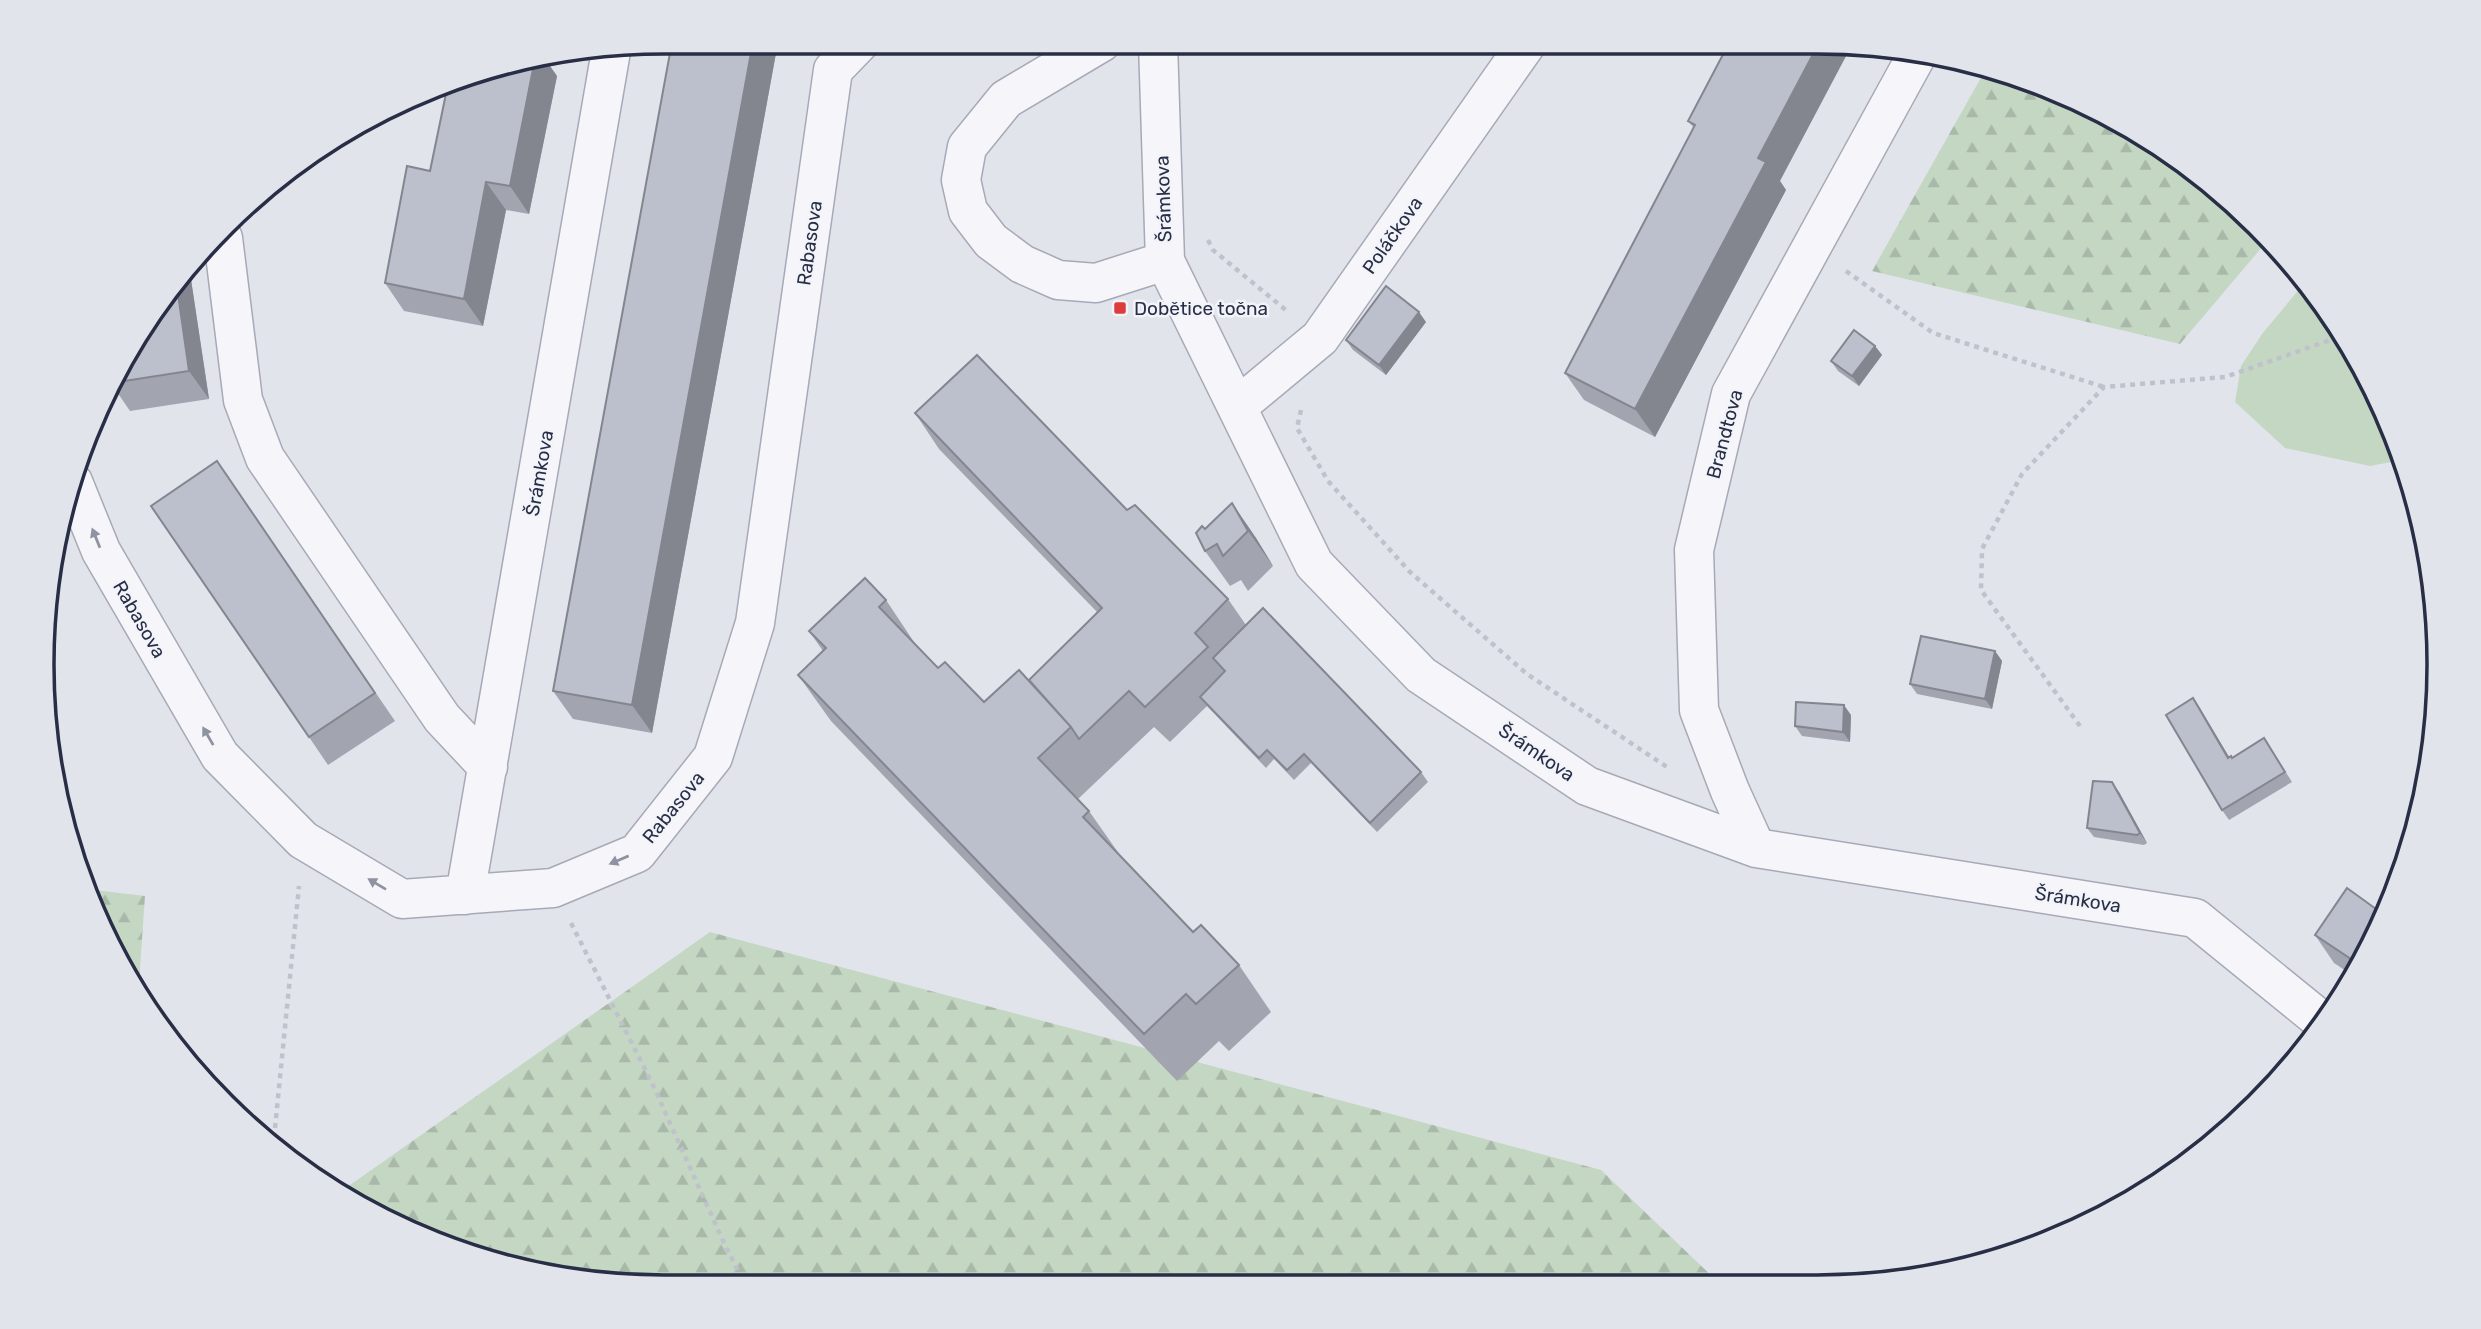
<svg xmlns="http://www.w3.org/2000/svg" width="2481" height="1329" font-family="Rubik,sans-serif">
<defs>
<pattern id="forest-firs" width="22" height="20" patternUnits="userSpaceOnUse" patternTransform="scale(1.75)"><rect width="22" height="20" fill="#c4d7c3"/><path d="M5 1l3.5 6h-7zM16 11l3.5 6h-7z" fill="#a8b9a9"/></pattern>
</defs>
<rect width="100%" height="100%" fill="#e2e4ec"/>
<!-- grass -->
<path fill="#c4d7c3" d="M2306 281 2375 389 2402 460 2370 466 2285 448 2235 402 2241 366 2262 334Z"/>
<!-- forest -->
<path fill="url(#forest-firs)" d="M1987 67 2127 125 2227 196 2268 240 2180 344 1872 271Z
M86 889 145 896 139 982 90 903Z
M710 932 1601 1170 1718 1282 624 1286 503 1266 354 1204 340 1192Z"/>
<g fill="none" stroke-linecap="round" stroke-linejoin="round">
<!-- minor casing -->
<g stroke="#a6aab7" stroke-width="41">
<path id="minor" d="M1102 42 1006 99 967 147 961 180 968 211 991 241 1022 264 1058 280 1096 283 1165 261
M1158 43 1165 261 1314 564 1421 675 1587 786 1756 848 2195 918 2323 1022
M223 238 243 400 265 458 442 718 488 767
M1237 407 1320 338 1527 43
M73 482 101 551 220 756 303 840 402 899 553 888 637 853 713 757 755 623 833 70 860 42
M1756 848 1730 791 1699 710 1694 550 1731 394 1918 53
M465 895 611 51"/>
</g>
<!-- path -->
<path stroke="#c0c2cb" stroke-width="4.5" stroke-dasharray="5 5" stroke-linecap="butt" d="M1208 240 1213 250 1287 311
M1846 271 1933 333 2104 387
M1301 410 1297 428 1328 481 1410 572 1527 674 1670 769
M2080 726 1981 590 1982 549 2022 474 2104 387 2225 377 2342 336
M571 923 651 1081 724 1243 745 1285
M274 1138 299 886"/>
<!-- minor -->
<use href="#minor" stroke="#f6f6fa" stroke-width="38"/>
</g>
<!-- wall -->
<path fill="#a2a4af" d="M672 42H778L652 733 573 719 553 691Z
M547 62 557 76 529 214 506 210 483 326 404 311 385 283 430 171 464 75Z
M1688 121 1780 181 1786 190 1655 437 1584 400 1565 373 1694 128Z
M190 273 209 399 130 411 115 389 147 319Z
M1426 322 1386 375 1353 350 1346 340Z
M1875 346 1882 355 1859 386 1838 371 1831 361Z
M915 413 1127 510 1228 599 1246 625 1421 772 1428 782 1377 832 1311 763 1294 780 1274 759 1266 768 1207 706 1170 742 1154 727 1078 799 1089 811 1122 858 1193 932 1239 965 1271 1012 1229 1051 1219 1041 1177 1081 831 721 798 675 823 651 809 631 886 600 918 648 938 668 984 702 1029 680 1098 613 939 449Z
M217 461 395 721 328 765 309 737Z
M1232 503 1256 538 1273 566 1248 591 1241 580 1230 586 1205 551V529Z
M1995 651 2002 661 1992 709 1917 694 1910 684Z
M2193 698 2229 757 2232 758 2264 738 2292 782 2229 820 2222 810Z
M1851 715 1850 742 1802 736 1795 726Z
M2119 792 2147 843 2144 845 2094 837 2087 828Z
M2383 914 2355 977 2334 963 2315 935Z"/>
<!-- shaded-wall -->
<path fill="#84868f" d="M753 42H778L652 733 632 705Z
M1819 43H1853L1780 181 1786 190 1655 437 1635 409 1758 158Z
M547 62 557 76 529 214 510 186 529 64Z
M486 182 506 210 483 326 464 299Z
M190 273 209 399 189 371 177 287Z
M1419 312 1426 322 1386 375 1379 365Z
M1875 346 1882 355 1859 386 1852 376Z
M1232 503 1256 538 1273 566 1248 531Z
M1995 651 2002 661 1992 709 1985 699Z
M2193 698 2200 708 2235 767 2228 758Z
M1844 705 1851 715 1850 742 1843 732Z
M2112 782 2119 792 2147 843 2140 833Z
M2364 952 2365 954 2359 967 2357 963Z"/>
<!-- building -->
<path fill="#bcbfcc" stroke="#84868f" stroke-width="2" d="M672 42H753L632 705 553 691Z
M1729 43H1819L1758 158 1766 162 1635 409 1565 373 1695 125 1688 121Z
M534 64 510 186 486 182 464 299 385 283 407 166 430 171 448 84 464 75Z
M1386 286 1419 312 1379 365 1346 340Z
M177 287 189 371 118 382 147 319Z
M1854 330 1875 346 1852 376 1831 361Z
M977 355 1127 510 1135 505 1228 599 1195 633 1208 647 1145 707 1129 691 1079 739 1071 727 1029 680 1102 608 915 413Z
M217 461 375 693 309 737 151 506Z
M1232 503 1248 531 1223 556 1217 544 1205 551 1196 533 1202 526 1205 529Z
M865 578 886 600 879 607 938 668 945 662 984 702 1019 670 1071 727 1038 758 1089 811 1083 817 1193 932 1201 925 1239 965 1196 1004 1186 994 1144 1034 798 675 826 648 809 631Z
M1263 608 1421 772 1370 823 1304 754 1287 770 1267 750 1259 758 1200 697 1225 671 1213 658Z
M1921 636 1995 651 1985 699 1910 684Z
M2193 698 2228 758 2231 756 2232 758 2264 738 2285 772 2222 810 2166 715Z
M1796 702 1844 705 1843 732 1795 726Z
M2093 781 2112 782 2140 833 2137 835 2087 828Z
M2347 888 2383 914 2366 953 2364 952 2357 963 2315 935Z"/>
<!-- one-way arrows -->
<defs><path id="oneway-solid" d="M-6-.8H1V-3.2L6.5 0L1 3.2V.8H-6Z" transform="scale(1.75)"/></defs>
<g fill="#8f92a0">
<use href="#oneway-solid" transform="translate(96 538) rotate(-112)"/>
<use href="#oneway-solid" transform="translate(208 736) rotate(-120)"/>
<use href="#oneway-solid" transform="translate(619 860) rotate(157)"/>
<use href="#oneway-solid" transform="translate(377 884) rotate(-149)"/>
</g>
<!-- markers -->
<rect fill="#db3e3d" stroke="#f2f4f9" stroke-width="2.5" x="1113" y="301" width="14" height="14" rx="3.5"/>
<g text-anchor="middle" stroke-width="5" stroke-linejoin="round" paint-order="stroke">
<!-- street labels -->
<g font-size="19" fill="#282e46" stroke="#f2f4f9">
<text transform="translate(1163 199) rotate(-92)" y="7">Šrámkova</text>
<text transform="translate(1392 235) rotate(-55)" y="7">Poláčkova</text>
<text transform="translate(809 243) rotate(-82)" y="7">Rabasova</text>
<text transform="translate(1724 434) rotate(-75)" y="7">Brandtova</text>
<text transform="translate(539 473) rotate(-80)" y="7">Šrámkova</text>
<text transform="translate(140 619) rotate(60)" y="7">Rabasova</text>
<text transform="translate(1537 752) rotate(34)" y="7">Šrámkova</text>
<text transform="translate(673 807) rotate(-51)" y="7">Rabasova</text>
<text transform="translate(2078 899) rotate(9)" y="7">Šrámkova</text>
</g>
<!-- poi labels -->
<g font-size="19" fill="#282e46" stroke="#f2f4f9" text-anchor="start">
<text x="1134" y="315">Dobětice točna</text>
</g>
</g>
<!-- crop -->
<path d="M0 0H2481V1329H0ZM664 54H1817A610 610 0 0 1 2427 664V665A610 610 0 0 1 1817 1275H664A610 610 0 0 1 54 665V664A610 610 0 0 1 664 54Z" fill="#e2e4eb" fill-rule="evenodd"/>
<path fill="none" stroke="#282e46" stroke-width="3.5" d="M664 54H1817A610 610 0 0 1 2427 664V665A610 610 0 0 1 1817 1275H664A610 610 0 0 1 54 665V664A610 610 0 0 1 664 54Z"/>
</svg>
